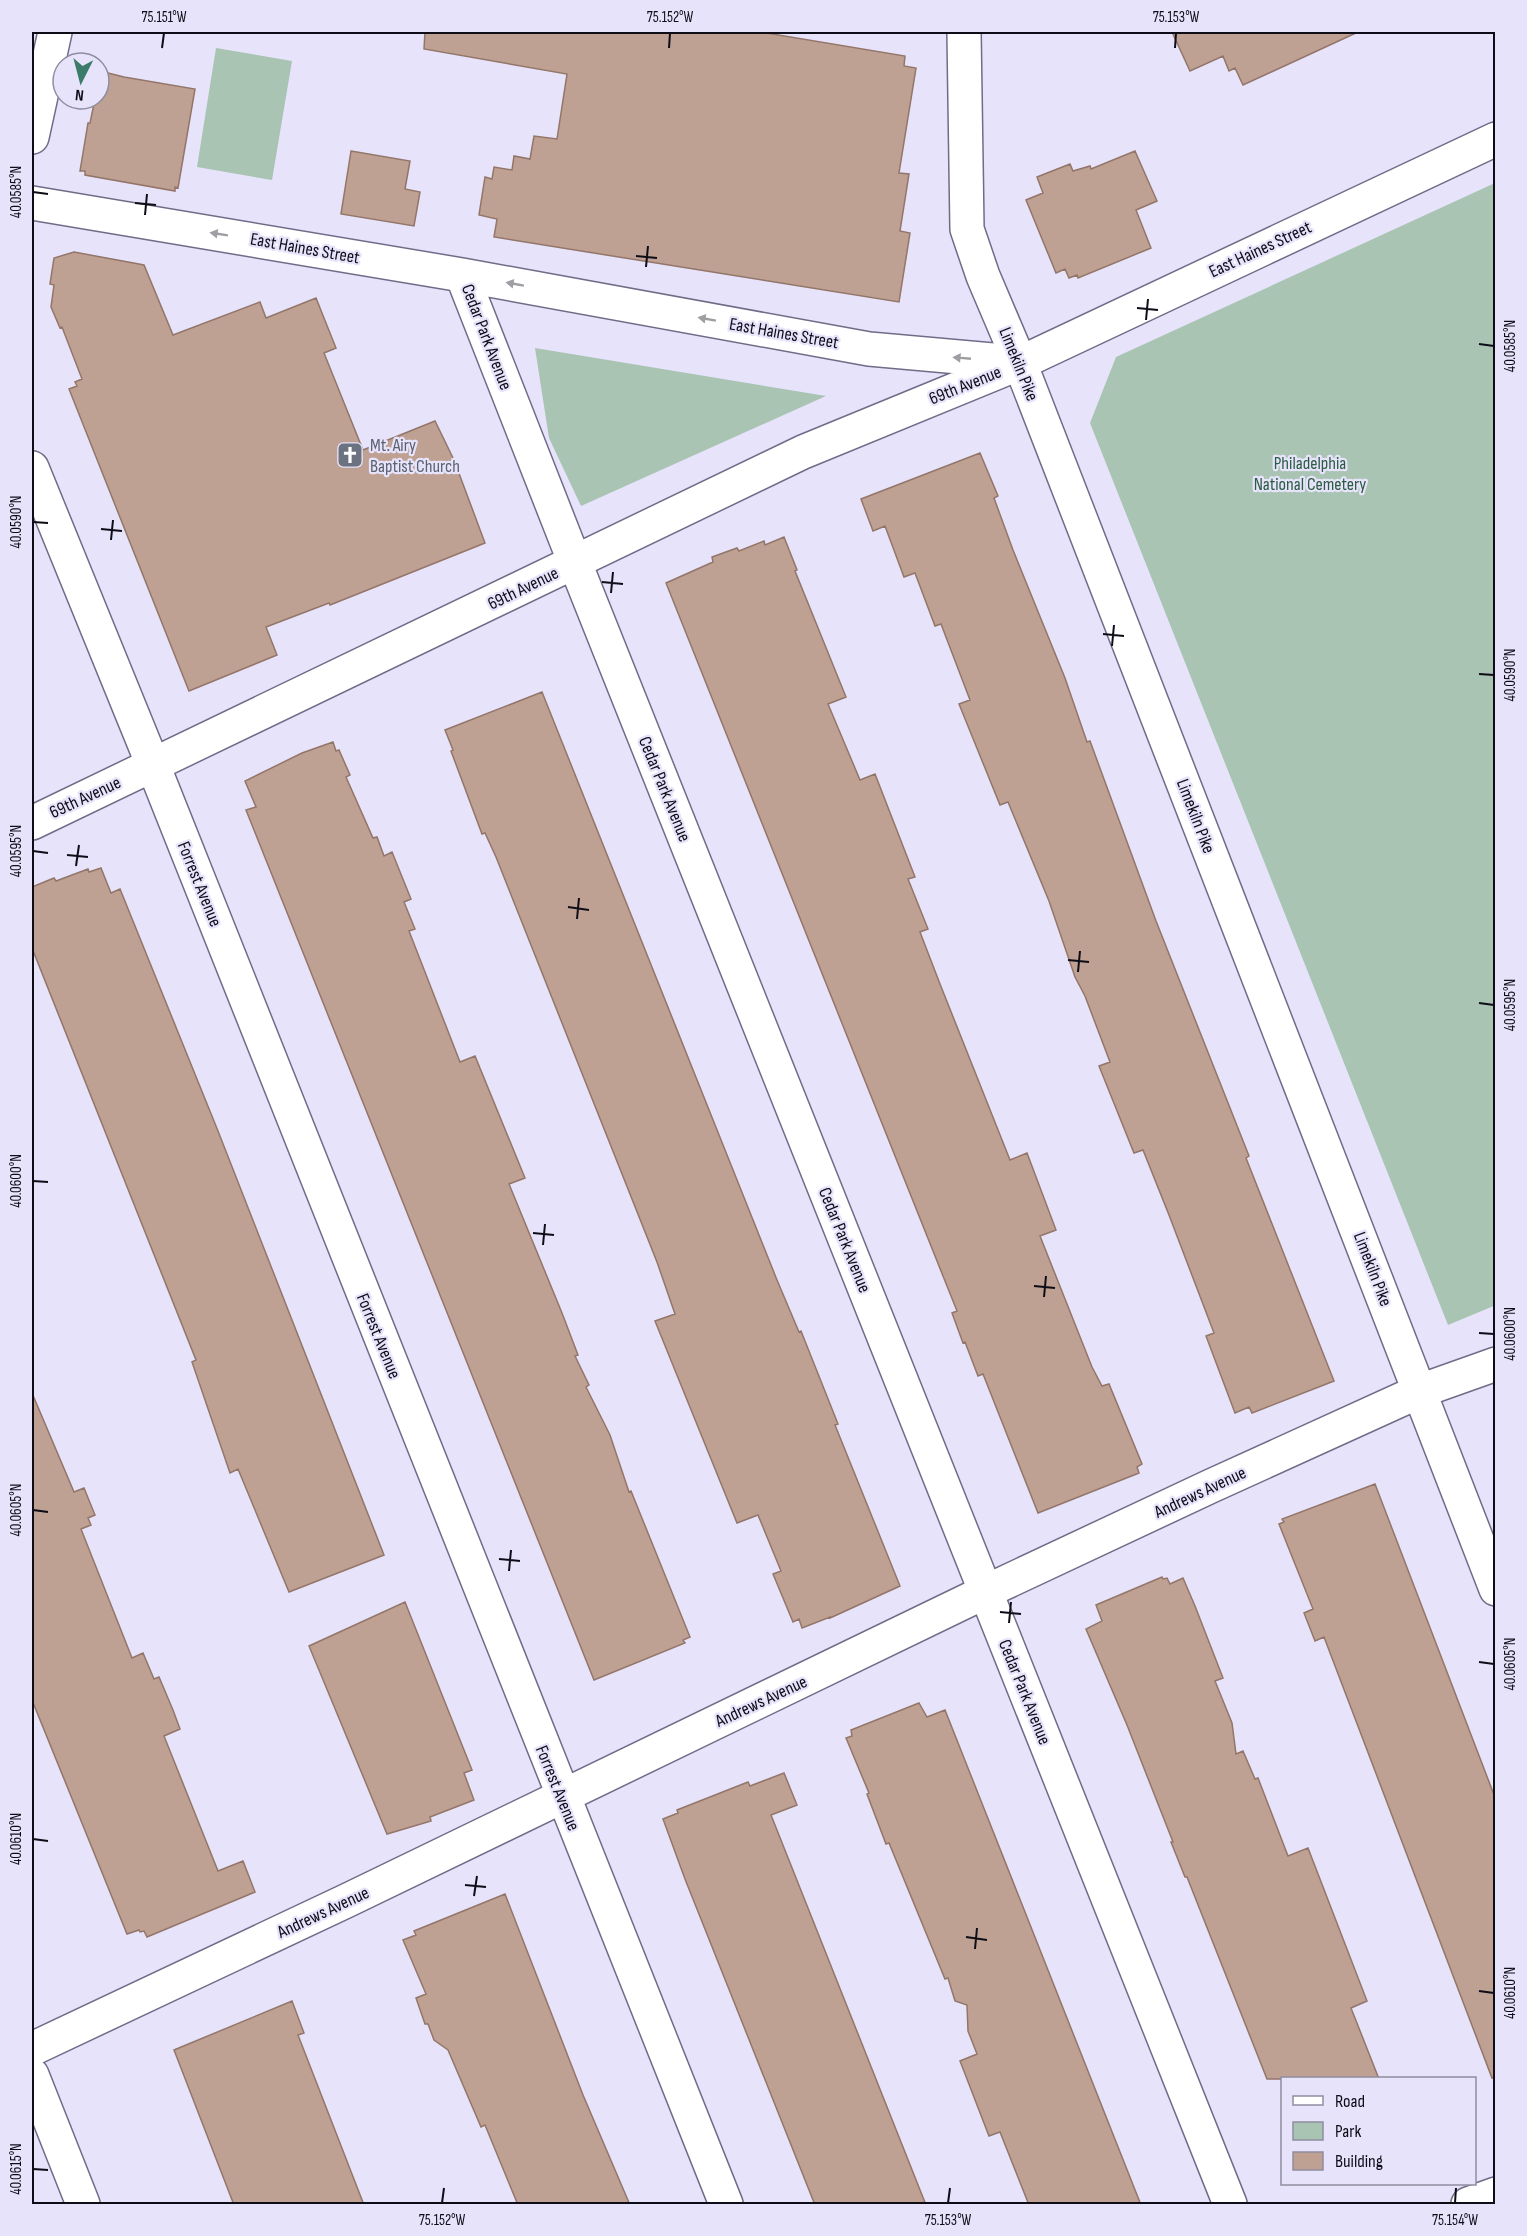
<svg xmlns="http://www.w3.org/2000/svg" width="1527" height="2236" font-family="'Sofia Sans Condensed',sans-serif">
<rect width="100%" height="100%" fill="#e6e3fb"/>
<!-- green -->
<path fill="#a9c4b3" d="M216 48 292 61 272 180 197 167Z
M1495 183 1496 1305 1448 1325 1090 423 1116 357Z
M535 348 826 396 581 506 549 438Z"/>
<!-- building -->
<path fill="#bea192" stroke="#937669" stroke-width="1.5" d="M425 32H761L905 56 904 66 916 68 899 173 909 174 900 231 910 233 899 302 494 237 497 219 479 215 485 177 492 179 494 167 512 170 514 156 530 159 534 136 557 139 567 74 424 49Z
M1172 32H1358L1243 85 1235 68 1229 71 1223 56 1190 71Z
M100 71 124 77 195 89 178 188 175 187V191L85 175V171H80L88 123H90L95 99H99Z
M351 151 410 161 405 189 420 192 414 226 341 214Z
M1135 151 1157 201 1136 210 1151 248 1078 278 1077 275 1069 278 1065 269 1056 273 1026 200 1043 193 1037 177 1070 164 1073 171 1090 166 1091 169Z
M74 252 144 265 173 335 260 302 266 318 316 298 336 348 324 353 363 450 435 421 454 460 485 543 330 605 329 603 266 627 277 655 189 691 69 389 77 386 75 382 82 379 62 327 60 328 51 307 54 285 50 284 54 258Z
M980 453 998 496 994 498 1013 550 1065 678 1087 742 1090 741 1156 921 1249 1156 1246 1158 1334 1381 1252 1413 1249 1407 1235 1413 1206 1336 1214 1333 1169 1215 1143 1150 1134 1153 1099 1066 1110 1062 1085 996 1075 977 1049 901 1008 802 1000 805 959 704 970 700 941 624 935 626 915 573 904 577 885 526 873 531 861 499Z
M784 537 797 570 795 571 846 697 828 704 860 780 875 774 915 877 908 879 928 929 920 932 940 984 1010 1160 1027 1153 1056 1230 1040 1236 1092 1367 1102 1386 1109 1384 1142 1464 1137 1467 1139 1473 1038 1513 983 1374 978 1376 965 1342 963 1343 952 1313 957 1311 666 583 713 562 712 557 737 548 739 551 764 541 765 545Z
M542 692 777 1280 799 1332 801 1331 838 1424 835 1425 900 1586 830 1618V1617L802 1628 799 1619 793 1622 773 1574 781 1571 758 1515 737 1523 655 1321 675 1314 657 1262 496 857 485 833 482 834 451 751 453 750 445 730Z
M333 742 336 751 339 750 350 775 346 777 373 838 377 837 384 856 392 852 411 899 404 902 415 929 409 931 460 1062 475 1056 525 1178 509 1184 562 1313 578 1355 575 1356 589 1385 586 1387 610 1435 629 1492 631 1491 690 1637 683 1640 685 1643 594 1680 246 810 256 807 245 781 302 753Z
M101 868 111 893 120 889 218 1131 384 1555 289 1592 238 1469 230 1473 192 1362 196 1360 32 948V887L54 878 56 881 88 869 89 872Z
M32 1393 74 1492 84 1488 95 1515 88 1518 91 1525 81 1529 132 1658 143 1653 154 1679 159 1677 173 1710 180 1729 164 1736 218 1871 243 1861 255 1892 147 1937 144 1931 140 1932 139 1930 127 1934 32 1700Z
M1375 1484 1496 1800V2077L1492 2078 1324 1637 1315 1641 1304 1613 1313 1609 1279 1524 1284 1522 1282 1519Z
M1162 1577 1163 1579 1167 1578 1170 1584 1183 1578 1195 1606 1223 1678 1215 1681 1232 1723 1236 1754 1243 1751 1255 1779 1258 1778 1288 1856 1308 1848 1367 2001 1351 2008 1379 2079H1267L1187 1877H1185L1171 1842H1173L1127 1725 1086 1629 1102 1621 1096 1605Z
M405 1602 472 1770 464 1773 474 1800 430 1817 431 1821 387 1834 309 1646Z
M919 1703 927 1717 945 1710 1141 2205H1029L1000 2132 989 2136 960 2061 977 2054 968 2031 967 2005 955 2001 948 1978 945 1979 889 1843 886 1844 867 1794 869 1793 846 1738 852 1736 851 1730Z
M784 1773 797 1805 771 1815 926 2205H815L685 1879 663 1819 678 1813 677 1810 748 1782 750 1786Z
M505 1894 583 2095 630 2205H518L485 2125 481 2127 448 2050 434 2040 428 2024H425L416 1998 426 1994 403 1940 416 1935 414 1931Z
M292 2001 304 2033 298 2035 364 2205H234L174 2050Z"/>
<g fill="none" stroke-linecap="round" stroke-linejoin="round">
<!-- minor casing -->
<g stroke="#706c87" stroke-width="36">
<path id="minor" d="M964 32 967 229 983 276 1020 363 1496 1589
M32 137 55 32
M32 203 462 275 869 349 1015 362
M462 275 575 563 1230 2204
M32 468 153 765 726 2204
M32 823 803 452 1020 363 1496 139
M32 2049 346 1901 985 1592 1211 1486 1420 1391 1496 1364
M1468 2204 1496 2194"/>
</g>
<!-- major casing -->
<g stroke="#706c87" stroke-width="36">
<path id="major" d="M32 2075 83 2204"/>
</g>
<!-- minor -->
<use href="#minor" stroke="#fff" stroke-width="33"/>
<!-- major -->
<use href="#major" stroke="#fff" stroke-width="33"/>
</g>
<!-- one-way arrows -->
<defs><path id="oneway-solid" d="M-6-.8H1V-3.2L6.5 0L1 3.2V.8H-6Z" transform="scale(1.5)"/></defs>
<g fill="#9f9ea2">
<use href="#oneway-solid" transform="translate(219 234) rotate(-171)"/>
<use href="#oneway-solid" transform="translate(515 284) rotate(-170)"/>
<use href="#oneway-solid" transform="translate(707 319) rotate(-170)"/>
<use href="#oneway-solid" transform="translate(962 358) rotate(-175)"/>
</g>
<!-- ticks -->
<path fill="none" stroke="#0e0d17" stroke-width="2" d="M162 48 164 33M669 48 670 33M1175 48 1176 33M33 192 48 194M135 203 156 205M145 215 147 194M636 256 657 258M646 267 648 246M1137 308 1158 310M1146 320 1148 299M1479 344 1494 346M33 522 48 523M101 529 122 531M111 540 113 520M602 582 623 584M611 593 613 572M1103 634 1124 636M1112 646 1114 625M1479 674 1494 675M33 851 48 853M67 855 88 857M76 866 79 845M568 907 589 910M577 919 579 898M1068 960 1089 962M1078 972 1080 951M1479 1003 1494 1005M33 1181 48 1182M533 1233 554 1235M543 1245 545 1224M1034 1286 1055 1288M1044 1297 1046 1276M1479 1333 1494 1334M33 1510 48 1512M499 1559 520 1561M509 1571 511 1550M1000 1612 1021 1614M1009 1623 1011 1602M1479 1662 1494 1664M33 1839 48 1841M465 1885 486 1887M474 1896 477 1876M966 1937 987 1940M975 1949 977 1928M1479 1991 1494 1993M33 2169 48 2170M442 2203 444 2188M948 2203 950 2188M1455 2203 1456 2188"/>
<!-- icons -->
<defs>
<g id="church-square" transform="scale(1.35)"><rect x="-9" y="-9" width="18" height="18" rx="4" fill="#6b7280" stroke="#e6e3fb"/><path d="M-1.2-6h2.4v3.5h3.3v2.4h-3.3V6h-2.4V-.1h-3.3v-2.4h3.3Z" fill="#fff"/></g>
</defs>
<g fill-rule="evenodd">
<use href="#church-square" x="350" y="455"/>
</g>
<g text-anchor="middle" stroke-width="4.5" stroke-linejoin="round" paint-order="stroke">
<!-- street labels -->
<g font-size="18" fill="#0e0d17" stroke="#e6e3fb">
<text transform="translate(305 248) rotate(10)" y="6">East Haines Street</text>
<text transform="translate(1260 249) rotate(-25)" y="6">East Haines Street</text>
<text transform="translate(784 333) rotate(10)" y="6">East Haines Street</text>
<text transform="translate(487 337) rotate(69)" y="6">Cedar Park Avenue</text>
<text transform="translate(1019 364) rotate(68)" y="6">Limekiln Pike</text>
<text transform="translate(965 385) rotate(-22)" y="6">69th Avenue</text>
<text transform="translate(523 588) rotate(-26)" y="6">69th Avenue</text>
<text transform="translate(665 789) rotate(68)" y="6">Cedar Park Avenue</text>
<text transform="translate(85 797) rotate(-25)" y="6">69th Avenue</text>
<text transform="translate(1196 816) rotate(69)" y="6">Limekiln Pike</text>
<text transform="translate(200 884) rotate(68)" y="6">Forrest Avenue</text>
<text transform="translate(845 1240) rotate(68)" y="6">Cedar Park Avenue</text>
<text transform="translate(1373 1269) rotate(69)" y="6">Limekiln Pike</text>
<text transform="translate(379 1336) rotate(68)" y="6">Forrest Avenue</text>
<text transform="translate(1200 1492) rotate(-25)" y="6">Andrews Avenue</text>
<text transform="translate(1025 1692) rotate(68)" y="6">Cedar Park Avenue</text>
<text transform="translate(761 1701) rotate(-25)" y="6">Andrews Avenue</text>
<text transform="translate(558 1788) rotate(68)" y="6">Forrest Avenue</text>
<text transform="translate(323 1912) rotate(-25)" y="6">Andrews Avenue</text>
</g>
<!-- worship labels -->
<g font-size="18" fill="#5b616d" stroke="#e6e3fb" text-anchor="start">
<text x="370" y="451">Mt. Airy<tspan x="370" dy="21">Baptist Church</tspan></text>
</g>
<!-- park labels -->
<g font-size="18" fill="#2b5c41" stroke="#e6e3fb">
<text x="1310" y="469">Philadelphia<tspan x="1310" dy="21">National Cemetery</tspan></text>
</g>
</g>
<!-- border -->
<rect width="1527" height="2236" fill="none" stroke="#e6e3fb" stroke-width="66"/>
<!-- legend -->
<rect x="1281" y="2077" width="195" height="108" fill="#e6e3fb" stroke="#908da0" stroke-width="1.5"/>
<rect x="1293" y="2096" width="30" height="9" fill="#ffffff" stroke="#908da0" stroke-width="1.5"/>
<text x="1335" y="2107" font-size="18" fill="#0e0d17">Road</text>
<rect x="1293" y="2122" width="30" height="18" fill="#a9c4b3" stroke="#908da0" stroke-width="1.5"/>
<text x="1335" y="2137" font-size="18" fill="#0e0d17">Park</text>
<rect x="1293" y="2152" width="30" height="18" fill="#bea192" stroke="#908da0" stroke-width="1.5"/>
<text x="1335" y="2167" font-size="18" fill="#0e0d17">Building</text>
<!-- north arrow -->
<g transform="translate(81 81) rotate(186)"><circle r="28" fill="#e6e3fb" stroke="#908da0" stroke-width="1.5"/>
<path d="M0-4.5L10 22L0 15L-10 22Z" fill="#3a7b6a"/>
<text y="-9" font-size="16" font-weight="bold" text-anchor="middle" fill="#0e0d17">N</text>
</g>
<rect x="33" y="33" width="1461" height="2170" fill="none" stroke="#0e0d17" stroke-width="2"/>
<g font-size="15" text-anchor="middle" fill="#0e0d17">
<text x="164" y="22">75.151°W</text>
<text x="670" y="22">75.152°W</text>
<text x="1176" y="22">75.153°W</text>
<text transform="translate(16 192) rotate(-90)" y="5">40.0585°N</text>
<text transform="translate(1510 346) rotate(-90)" y="5">40.0585°N</text>
<text transform="translate(16 522) rotate(-90)" y="5">40.0590°N</text>
<text transform="translate(1510 675) rotate(-90)" y="5">40.0590°N</text>
<text transform="translate(16 851) rotate(-90)" y="5">40.0595°N</text>
<text transform="translate(1510 1005) rotate(-90)" y="5">40.0595°N</text>
<text transform="translate(16 1181) rotate(-90)" y="5">40.0600°N</text>
<text transform="translate(1510 1334) rotate(-90)" y="5">40.0600°N</text>
<text transform="translate(16 1510) rotate(-90)" y="5">40.0605°N</text>
<text transform="translate(1510 1664) rotate(-90)" y="5">40.0605°N</text>
<text transform="translate(16 1839) rotate(-90)" y="5">40.0610°N</text>
<text transform="translate(1510 1993) rotate(-90)" y="5">40.0610°N</text>
<text transform="translate(16 2169) rotate(-90)" y="5">40.0615°N</text>
<text x="442" y="2225">75.152°W</text>
<text x="948" y="2225">75.153°W</text>
<text x="1455" y="2225">75.154°W</text>
</g>
</svg>
